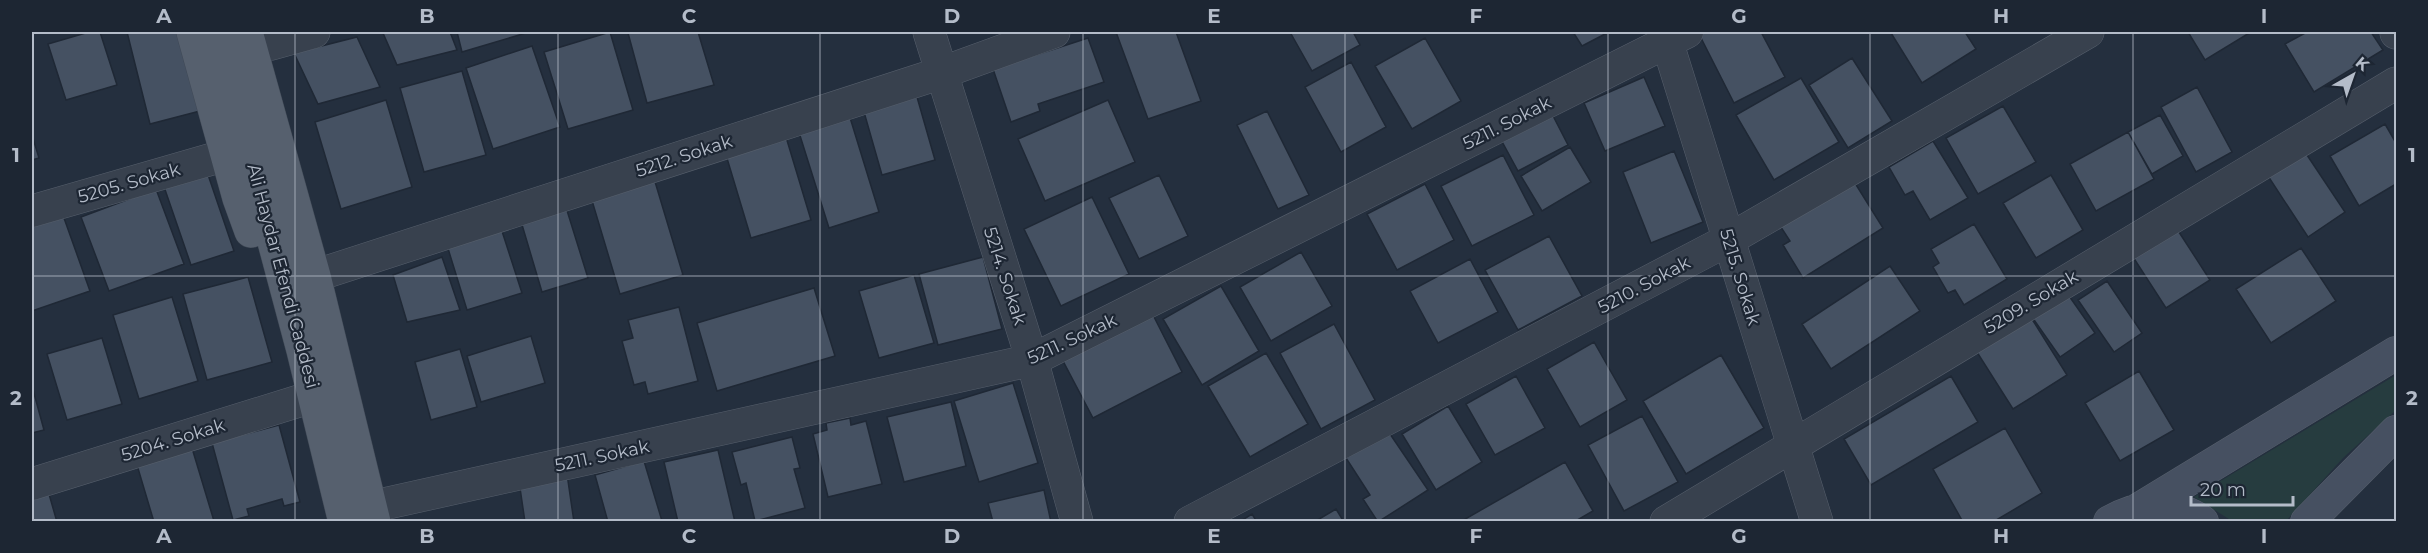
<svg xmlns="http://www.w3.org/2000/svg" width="2428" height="553" font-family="Montserrat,sans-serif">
<rect width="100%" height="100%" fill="#242f3e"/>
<!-- green -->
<path fill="#263c3f" d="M2396 375V410L2343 458 2286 521H2232L2194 497Z"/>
<!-- building -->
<path fill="#455162" stroke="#1f2835" stroke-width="1.5" d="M89 32H100L117 85 66 100 48 44Z
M127 32H180L200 111 150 124Z
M391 32H450L457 50 397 65 383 33Z
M457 32H525L526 33 462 52Z
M610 32 633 110 568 129 544 52Z
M635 32H698L714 85 647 103 628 33Z
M1116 32H1176L1201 101 1148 119Z
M1290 32H1353L1360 45 1312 71Z
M1573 32H1609L1582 46Z
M1698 32H1761L1785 77 1734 103Z
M1893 32H1965L1976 49 1922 83 1891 33Z
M2188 32H2251L2205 60Z
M2307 32H2371L2383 50 2314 92 2285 44Z
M357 37 380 87 318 104 294 53Z
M1088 38 1104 82 1038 104 1040 111 1011 122 993 69Z
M1425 38 1461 101 1412 129 1375 66Z
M532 46 560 127 493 149 466 68Z
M1852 58 1892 121 1848 148 1809 85Z
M1351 62 1386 127 1341 152 1305 87Z
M462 71 486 155 424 172 400 88Z
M1644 77 1665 126 1605 151 1584 103Z
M1801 78 1839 142 1774 180 1736 115Z
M2197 87 2232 152 2196 172 2161 107Z
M917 97 935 160 882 175 864 112Z
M386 100 412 187 341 209 315 122Z
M1108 100 1135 162 1045 201 1018 139Z
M2003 106 2036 162 1978 194 1946 138Z
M1550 110 1568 145 1518 171 1499 136Z
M848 111 879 212 829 228 797 126Z
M1267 111 1309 195 1278 209 1237 125Z
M2160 115 2183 156 2152 174 2128 132Z
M2385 124 2396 143V184L2359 206 2330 156Z
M783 127 811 220 751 238 723 145Z
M2128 132 2154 179 2096 211 2070 164Z
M32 135 39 158 32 160Z
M1933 141 1968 198 1930 220 1913 191 1905 195 1889 167Z
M1570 147 1591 182 1542 211 1521 176Z
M1674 151 1703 222 1651 243 1623 172Z
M2305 152 2345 212 2308 237 2268 176Z
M1503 155 1534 215 1472 246 1441 186Z
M204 163 234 251 191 265 161 178Z
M653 175 683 275 620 294 590 194Z
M1159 175 1188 236 1139 259 1109 198Z
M1850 175 1883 228 1803 278 1783 245 1790 241 1777 221Z
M2051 175 2083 230 2036 258 2003 203Z
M1425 184 1454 240 1397 270 1367 214Z
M156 189 184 264 109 291 81 217Z
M1092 197 1129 274 1061 306 1024 229Z
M59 204 90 291 32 311V213Z
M565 204 588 278 542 292 520 218Z
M1974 224 2007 279 1964 305 1955 290 1948 293 1933 267 1939 263 1931 249Z
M500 225 522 293 467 310 446 242Z
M2177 229 2210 280 2166 308 2133 257Z
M1549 236 1582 296 1518 330 1485 270Z
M2301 248 2336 301 2271 343 2236 289Z
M1301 252 1332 306 1271 341 1240 287Z
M442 257 460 310 407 322 393 275Z
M983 257 1002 329 938 345 919 274Z
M1470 259 1498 312 1438 343 1410 291Z
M1890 266 1920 311 1831 369 1802 324Z
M914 275 934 343 879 358 859 291Z
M248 277 272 362 207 380 183 294Z
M2107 281 2142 333 2114 352 2078 300Z
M1221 286 1259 351 1202 385 1163 319Z
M814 288 835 356 717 391 697 323Z
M2067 293 2095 333 2060 357 2032 317Z
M172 297 198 381 139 399 113 315Z
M679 307 698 381 648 394 645 382 634 385 622 341 633 338 628 320Z
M1152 313 1182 372 1093 418 1062 359Z
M2030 316 2067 375 2013 409 1975 349Z
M1334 324 1375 400 1321 429 1280 353Z
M531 336 545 383 481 402 467 356Z
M102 338 122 404 67 420 47 354Z
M1594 342 1627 400 1580 427 1547 369Z
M460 349 477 407 431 420 415 362Z
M1266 353 1308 424 1250 457 1208 386Z
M1721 355 1764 428 1686 474 1643 401Z
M2139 371 2174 430 2120 461 2085 403Z
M1516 376 1545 428 1495 455 1466 404Z
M1951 376 1978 422 1871 485 1844 439Z
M1013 383 1038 463 979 482 954 401Z
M32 386 44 430 32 433Z
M951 402 966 466 904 482 887 417Z
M1448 406 1482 462 1436 490 1402 434Z
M1642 416 1678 482 1624 511 1588 445Z
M850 418 851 425 866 421 882 484 828 497 813 434 827 430 826 423Z
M279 425 300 502 284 506 282 499 247 509 249 516 233 520 212 443Z
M2005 428 2042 493 1993 522H1963L1933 469Z
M1388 431 1428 490 1378 522 1363 499 1370 495 1346 458Z
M792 437 800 468 794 469 805 508 755 521 746 483 741 485 732 452Z
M192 448 214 521 154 522 137 465Z
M718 450 735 522H678L664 462Z
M644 461 662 521 608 522 595 475Z
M1565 462 1593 511 1574 522H1460Z
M567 474 574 522H525L519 481Z
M1044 490 1051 522H993L988 503Z
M49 494 57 522H32V499Z
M1336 509 1344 522H1314Z
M1252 514 1257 522H1239Z"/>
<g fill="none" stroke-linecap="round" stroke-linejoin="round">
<!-- street casing -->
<g stroke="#565f6c" stroke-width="33">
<path id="street" d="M929 32 1032 360 1077 522
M1664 32 1817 522
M2396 32V33
M271 44 314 32
M32 211 226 155
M314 276 941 73 1054 32
M32 484 315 396
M370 507 1032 360 1687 32
M1190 522 1728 240 2088 32
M1666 522 2396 83"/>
</g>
<!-- secondary casing -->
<g stroke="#565f6c" stroke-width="34">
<path id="secondary" d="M2138 510 2396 353
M2110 522C2140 505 2173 502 2202 522
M2307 522 2396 432"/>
</g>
<!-- primary casing -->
<g stroke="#414a57" stroke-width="34">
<path id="primary" d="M193 32 239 198 251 231
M218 32 303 350 345 522
M246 32 314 276 374 522"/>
</g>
<!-- street -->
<use href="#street" stroke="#38414e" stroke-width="32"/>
<!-- secondary -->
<use href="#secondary" stroke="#465061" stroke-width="33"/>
<!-- primary -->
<use href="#primary" stroke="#56606e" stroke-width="33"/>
</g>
<!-- grid -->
<path fill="none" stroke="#b4bcc9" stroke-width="1.5" stroke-opacity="0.55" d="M295 32V522M558 32V522M820 32V522M1083 32V522M1345 32V522M1608 32V522M1870 32V522M2133 32V522M32 276H2396"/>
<g text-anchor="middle" stroke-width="4.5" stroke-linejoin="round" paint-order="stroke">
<!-- street labels -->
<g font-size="18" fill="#b4bcc9" stroke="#1d2633">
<text transform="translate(1507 123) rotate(-27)" y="6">5211. Sokak</text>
<text transform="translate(684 156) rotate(-18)" y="6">5212. Sokak</text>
<text transform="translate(129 183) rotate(-16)" y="6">5205. Sokak</text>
<text transform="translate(283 276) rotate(75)" y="6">Ali Haydar Efendi Caddesi</text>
<text transform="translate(1005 276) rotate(72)" y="6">5214. Sokak</text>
<text transform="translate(1740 277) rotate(73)" y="6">5215. Sokak</text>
<text transform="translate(1644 285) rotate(-28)" y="6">5210. Sokak</text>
<text transform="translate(2031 302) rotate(-31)" y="6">5209. Sokak</text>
<text transform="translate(1072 339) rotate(-25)" y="6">5211. Sokak</text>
<text transform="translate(173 440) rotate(-17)" y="6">5204. Sokak</text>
<text transform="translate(602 456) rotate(-12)" y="6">5211. Sokak</text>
</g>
</g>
<!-- border -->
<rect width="2428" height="553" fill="none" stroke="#1d2633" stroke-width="66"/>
<!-- north arrow -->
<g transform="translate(2353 75) rotate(40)" stroke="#1d2633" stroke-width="4.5" paint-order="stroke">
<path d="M0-4.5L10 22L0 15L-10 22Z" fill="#b4bcc9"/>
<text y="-9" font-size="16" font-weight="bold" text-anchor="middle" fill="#b4bcc9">K</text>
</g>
<!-- scale -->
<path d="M2191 496v9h102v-9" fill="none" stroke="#b4bcc9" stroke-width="3"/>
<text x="2200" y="496" font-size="18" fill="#b4bcc9" stroke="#1d2633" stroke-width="4.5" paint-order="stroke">20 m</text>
<rect x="33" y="33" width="2362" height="487" fill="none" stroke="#b4bcc9" stroke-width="2"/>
<g font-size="20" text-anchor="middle" font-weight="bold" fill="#b4bcc9">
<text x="164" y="23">A</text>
<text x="427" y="23">B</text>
<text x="689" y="23">C</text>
<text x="952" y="23">D</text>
<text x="1214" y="23">E</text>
<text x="1476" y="23">F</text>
<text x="1739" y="23">G</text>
<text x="2001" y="23">H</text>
<text x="2264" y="23">I</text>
<text x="16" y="162">1</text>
<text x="2412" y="162">1</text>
<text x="16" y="405">2</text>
<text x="2412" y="405">2</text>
<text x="164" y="543">A</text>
<text x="427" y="543">B</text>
<text x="689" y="543">C</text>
<text x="952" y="543">D</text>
<text x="1214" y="543">E</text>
<text x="1476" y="543">F</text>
<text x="1739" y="543">G</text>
<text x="2001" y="543">H</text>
<text x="2264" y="543">I</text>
</g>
</svg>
